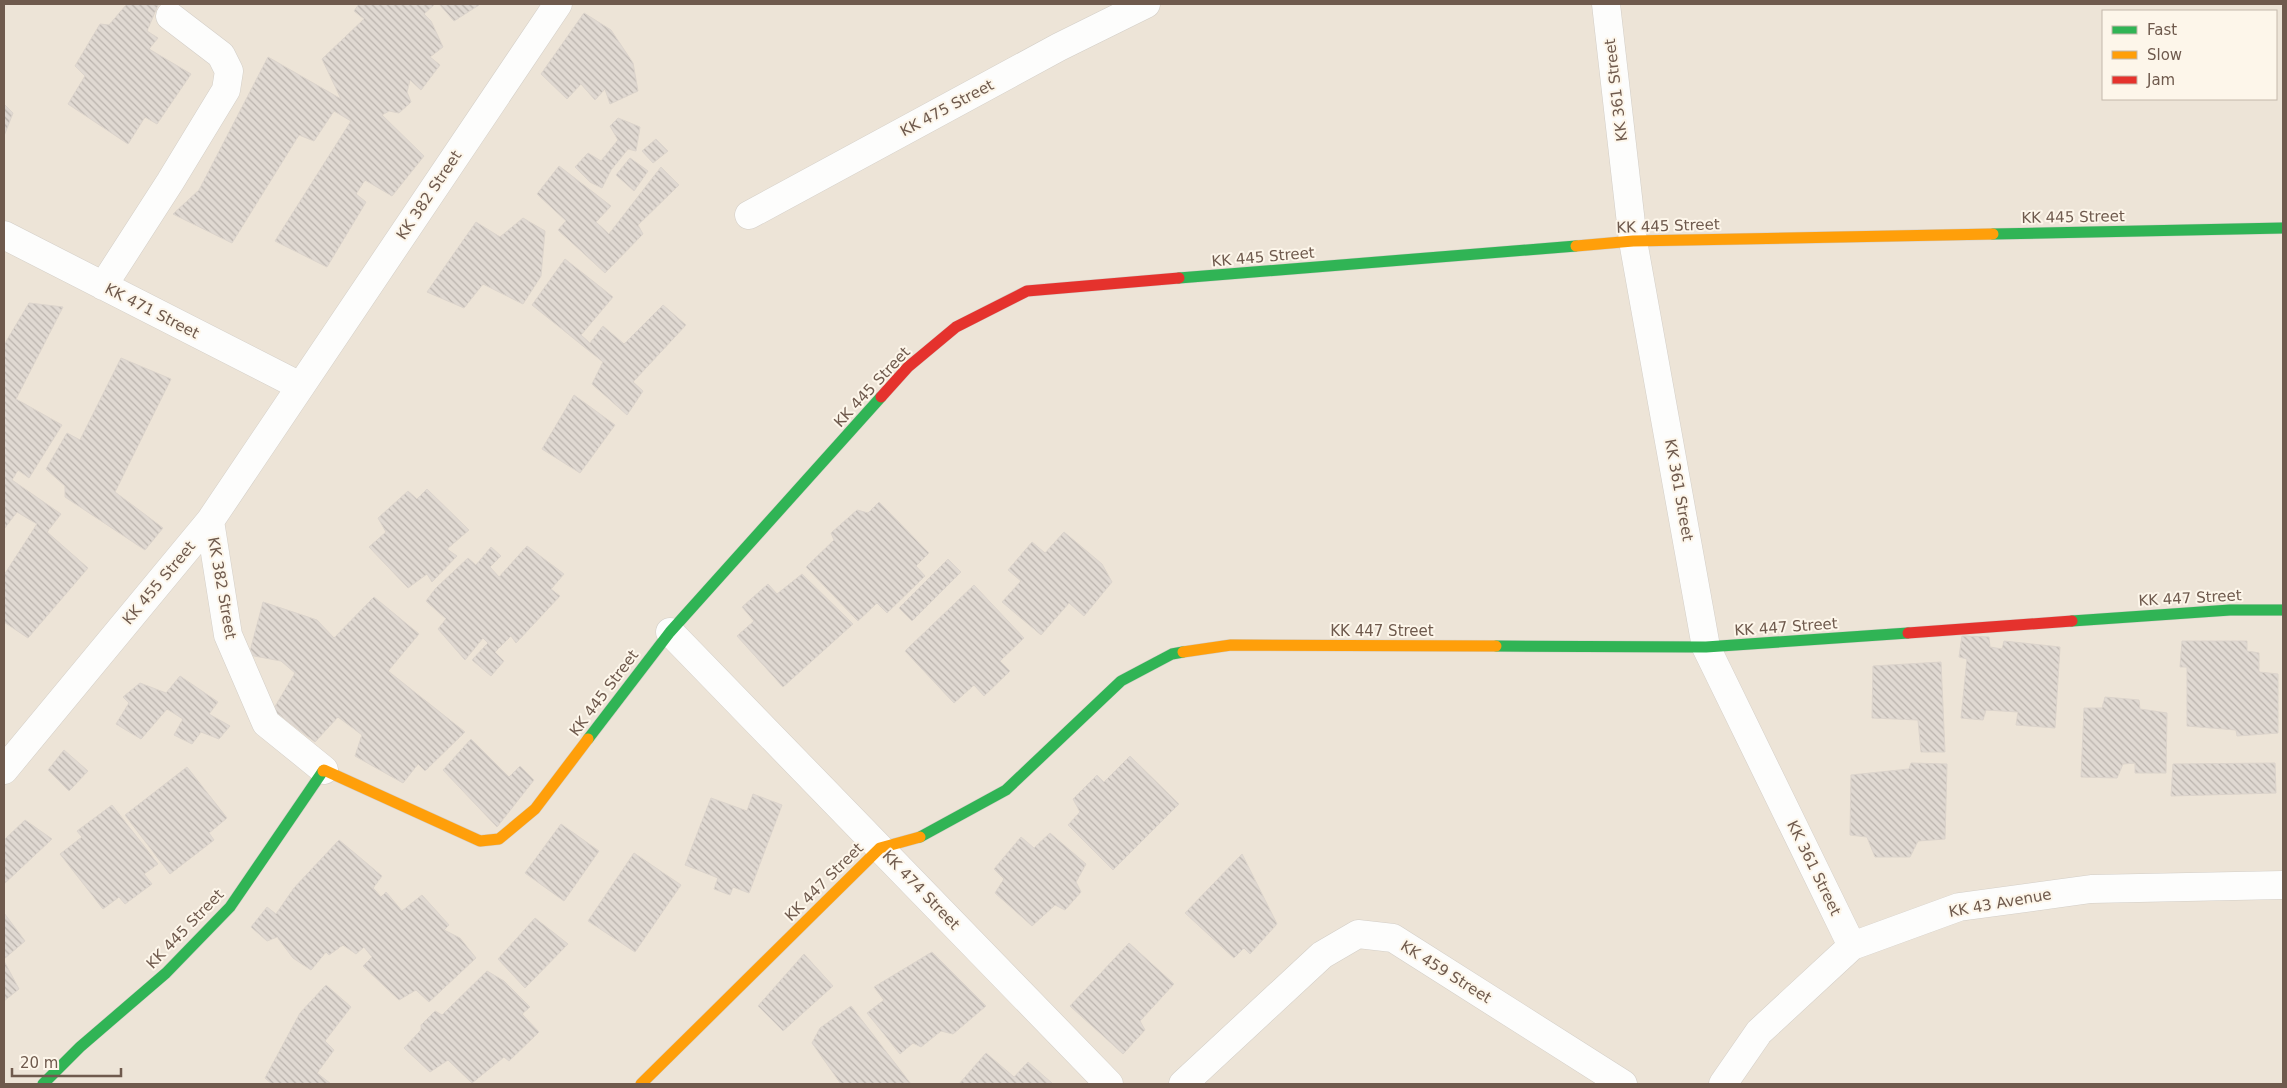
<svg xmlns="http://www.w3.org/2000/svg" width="2287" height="1088" font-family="'DejaVu Sans',sans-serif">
<defs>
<pattern id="building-back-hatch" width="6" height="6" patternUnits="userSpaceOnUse" patternTransform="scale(1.25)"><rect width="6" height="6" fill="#e0d9d2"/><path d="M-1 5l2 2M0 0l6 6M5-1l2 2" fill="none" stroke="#bab3ad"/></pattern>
</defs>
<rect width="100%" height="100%" fill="#f4f1e9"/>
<!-- residential -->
<path fill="#ede4d7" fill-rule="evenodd" d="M4 4H2283V1084H4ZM2103 11H2276V99H2103Z"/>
<!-- building -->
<path fill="url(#building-back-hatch)" stroke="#dcd4cc" d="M127 4 158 5 147 31 158 38 149 49 191 74 157 124 145 117 128 144 68 104 85 76 75 66 100 24 109 25Z
M359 4H435L424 14 431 21 443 47 430 57 440 65 421 90 410 80 407 92 411 102 399 113 389 111 382 115 424 156 392 196 365 180 356 194 366 202 327 267 275 241 351 121 334 111 314 141 299 135 232 243 173 214 199 190 268 57 341 99 322 59 364 19 354 11Z
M439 4H478L479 5 454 21Z
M584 13 611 30 633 63 638 91 610 104 605 89 595 100 581 84 567 99 541 74Z
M4 104 13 113 4 136Z
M618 118 640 127 636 151 628 149 611 170 602 188 590 182 575 167 588 153 601 161 618 140 610 126Z
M656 139 668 151 653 163 642 151Z
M630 158 648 171 634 191 616 175Z
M559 166 611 206 596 222 609 234 661 167 679 185 638 225 643 234 605 273 558 230 566 221 537 194Z
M523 218 545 231 541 276 523 304 483 284 464 308 427 292 476 222 500 237Z
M565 259 613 297 581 335 590 343 603 326 624 344 663 305 686 325 633 382 643 391 627 415 592 384 603 362 532 305Z
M29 303 63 307 16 399 62 425 29 478 18 470 12 480 61 514 47 532 88 568 28 638 4 622V575L37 524 17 512 4 529V345Z
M121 358 171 379 115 492 163 528 145 550 65 497V486L46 469 67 433 80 440Z
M574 395 615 425 580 473 542 449Z
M427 489 469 530 447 549 457 556 432 582 427 574 408 588 369 547 386 532 378 518 408 491 417 499Z
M879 502 929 553 916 566 925 576 887 613 877 603 858 621 806 567 834 540 831 533 857 510 868 513Z
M1064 532 1102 564 1112 582 1084 616 1069 603 1041 635 1002 602 1021 581 1008 570 1032 542 1045 553Z
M527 546 564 574 551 589 560 596 516 643 511 636 495 652 504 661 491 676 472 660 488 643 483 638 465 660 438 629 446 619 426 601 436 588 468 558 476 565 491 547 501 556 490 567 499 577Z
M948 559 961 572 912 621 899 608Z
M802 574 853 624 783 687 737 636 754 621 742 607 768 584 777 594Z
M974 585 1024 638 1000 661 1010 671 984 696 974 685 954 703 905 651Z
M374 597 419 634 388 671 465 732 425 771 418 764 403 783 355 756 362 735 338 717 315 742 273 710 295 673 281 661 249 655 263 602 317 620 334 638Z
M1962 636 1989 637 1990 647 2002 649 2004 641 2060 647 2055 728 2016 725 2018 712 1986 710 1983 720 1961 718 1967 659 1959 657Z
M2182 641H2247V651L2259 653V672L2278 674V733L2237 736 2236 730 2187 726V667H2180Z
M1941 662 1945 752H1921L1918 720 1872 718 1873 666Z
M180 676 218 702 209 714 230 726 219 739 201 732 192 744 174 735 183 719 167 709 141 739 116 724 129 703 123 697 140 683 166 693Z
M2105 697 2139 700 2140 709 2167 713 2166 773H2135V763L2123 764 2117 778 2081 777 2084 708H2102Z
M471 739 509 777 520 766 534 780 497 827 443 770Z
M64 750 88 771 69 791 48 770Z
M1130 756 1179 804 1113 870 1068 825 1080 812 1073 799 1097 775 1104 782Z
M1911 763 1947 764 1945 839 1918 841 1910 857H1875L1867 837 1850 835 1851 775 1909 769Z
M2275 763 2276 793 2171 796 2173 764Z
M187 767 227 818 209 833 214 840 170 874 125 815Z
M753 794 782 805 749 893 733 887 730 895 714 889 718 878 685 865 711 798 747 811Z
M112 805 158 864 144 874 152 884 125 904 119 897 103 909 60 854 82 837 77 831Z
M25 820 52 839 4 884V840Z
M561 824 599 851 564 901 525 873Z
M1050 833 1086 864 1076 882 1081 892 1065 910 1055 905 1032 926 995 893 1004 879 994 869 1021 837 1034 848Z
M339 840 382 876 373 888 381 897 386 892 402 911 422 895 449 925 444 930 460 938 476 958 429 1002 416 990 399 1000 363 966 372 957 364 947 356 954 343 945 329 955 326 952 311 970 293 958 277 937 267 941 251 927 267 907 276 914 294 888Z
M634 853 681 885 635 952 588 921Z
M1242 854 1277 924 1250 954 1244 948 1234 958 1185 913Z
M4 913 25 941 4 959Z
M535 918 568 944 525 988 498 959Z
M1129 943 1174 984 1140 1021 1145 1030 1123 1054 1070 1006Z
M932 952 986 1006 953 1034 941 1031 921 1047 913 1043 900 1054 867 1013 884 1000 874 987Z
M804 954 833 986 783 1031 758 1006Z
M4 961 19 989 4 1001Z
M487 971 504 981 530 1007 522 1014 539 1032 509 1061 504 1057 472 1083 448 1060 430 1072 404 1048 421 1030V1025L435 1011 442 1015Z
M326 985 351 1007 325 1041 334 1050 317 1073 331 1084H272L265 1078 300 1013Z
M851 1006 911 1084H841L812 1043 820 1028Z
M986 1053 1014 1077 1028 1062 1053 1084H959Z"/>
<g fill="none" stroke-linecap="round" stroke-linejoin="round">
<!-- street casing -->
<g stroke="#d3cec7" stroke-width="29">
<path id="street" d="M1606 4 1633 241 1706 647 1852 946
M749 215 1059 47 1146 4
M4 235 300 386
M103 286 170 182 226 90 229 71 221 55 170 16
M210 521 228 635 266 723 324 770
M670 632 1109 1084
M4 770 210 521 558 4
M1183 1084 1322 955 1358 934 1393 938 1623 1084
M1723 1084 1759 1032 1852 946 1959 907 2091 889 2283 885"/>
</g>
<!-- fast casing -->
<g stroke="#d3cdc6" stroke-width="12">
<path id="fast" d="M1993 234 2283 228
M1179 278 1576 246
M2072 621 2230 610H2283
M1496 646 1706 647 1908 633
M588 739 670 632 881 397
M920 837 1006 790 1121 681 1172 654 1183 652
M43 1084 80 1047 166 973 230 907 323 771"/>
</g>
<!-- slow casing -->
<g stroke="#d3cdc6" stroke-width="12">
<path id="slow" d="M1576 246 1633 241 1993 234
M1183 652 1231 645 1496 646
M323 771 324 770 480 841 499 839 535 809 588 739
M641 1084 880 848 920 837"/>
</g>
<!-- jam casing -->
<g stroke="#d3cdc6" stroke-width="12">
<path id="jam" d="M881 397 908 367 956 327 1027 291 1179 278
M1908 633 2072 621"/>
</g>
<!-- street -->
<use href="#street" stroke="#fdfdfc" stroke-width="28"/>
<!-- fast -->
<use href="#fast" stroke="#30b455" stroke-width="11"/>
<!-- slow -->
<use href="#slow" stroke="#ff9f0a" stroke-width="11"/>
<!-- jam -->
<use href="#jam" stroke="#e5322d" stroke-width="11"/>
</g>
<g text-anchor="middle" stroke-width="4" stroke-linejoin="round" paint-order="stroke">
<!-- street labels -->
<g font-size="15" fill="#6f5a4d" stroke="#fdf6ea">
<text transform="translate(1616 90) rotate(-97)" y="5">KK 361 Street</text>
<text transform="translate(947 108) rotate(-28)" y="5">KK 475 Street</text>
<text transform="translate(429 195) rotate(-56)" y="5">KK 382 Street</text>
<text transform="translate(2073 217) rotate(-1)" y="5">KK 445 Street</text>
<text transform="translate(1668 226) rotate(-2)" y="5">KK 445 Street</text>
<text transform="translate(1263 257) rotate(-5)" y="5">KK 445 Street</text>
<text transform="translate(152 311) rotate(27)" y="5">KK 471 Street</text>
<text transform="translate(872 387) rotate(-47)" y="5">KK 445 Street</text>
<text transform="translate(1679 490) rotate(80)" y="5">KK 361 Street</text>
<text transform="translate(159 583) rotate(-50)" y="5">KK 455 Street</text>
<text transform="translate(222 588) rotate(80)" y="5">KK 382 Street</text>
<text transform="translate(2190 598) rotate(-3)" y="5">KK 447 Street</text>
<text transform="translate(1786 627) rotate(-4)" y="5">KK 447 Street</text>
<text x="1382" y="636">KK 447 Street</text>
<text transform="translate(604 693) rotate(-53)" y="5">KK 445 Street</text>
<text transform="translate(1814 868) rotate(64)" y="5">KK 361 Street</text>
<text transform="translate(824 882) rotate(-45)" y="5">KK 447 Street</text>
<text transform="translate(921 890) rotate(46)" y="5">KK 474 Street</text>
<text transform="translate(2000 903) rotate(-10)" y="5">KK 43 Avenue</text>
<text transform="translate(185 929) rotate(-46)" y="5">KK 445 Street</text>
<text transform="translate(1446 972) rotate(32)" y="5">KK 459 Street</text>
</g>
</g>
<!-- border -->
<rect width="2287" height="1088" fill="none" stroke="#6f5a4d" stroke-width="10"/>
<!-- legend -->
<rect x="2102" y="10" width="175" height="90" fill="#fdf6ea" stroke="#c4b8ab"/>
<rect x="2112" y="26" width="25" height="8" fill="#30b455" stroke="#c4b8ab"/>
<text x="2147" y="35" font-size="15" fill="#6f5a4d">Fast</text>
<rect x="2112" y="51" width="25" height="8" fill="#ff9f0a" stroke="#c4b8ab"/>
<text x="2147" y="60" font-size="15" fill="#6f5a4d">Slow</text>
<rect x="2112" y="76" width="25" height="8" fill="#e5322d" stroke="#c4b8ab"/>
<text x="2147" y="85" font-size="15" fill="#6f5a4d">Jam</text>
<!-- scale -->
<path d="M12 1068v8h109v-8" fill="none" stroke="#6f5a4d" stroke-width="2.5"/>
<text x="20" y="1068" font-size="15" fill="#6f5a4d" stroke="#fdf6ea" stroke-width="4" paint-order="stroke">20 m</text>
</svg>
